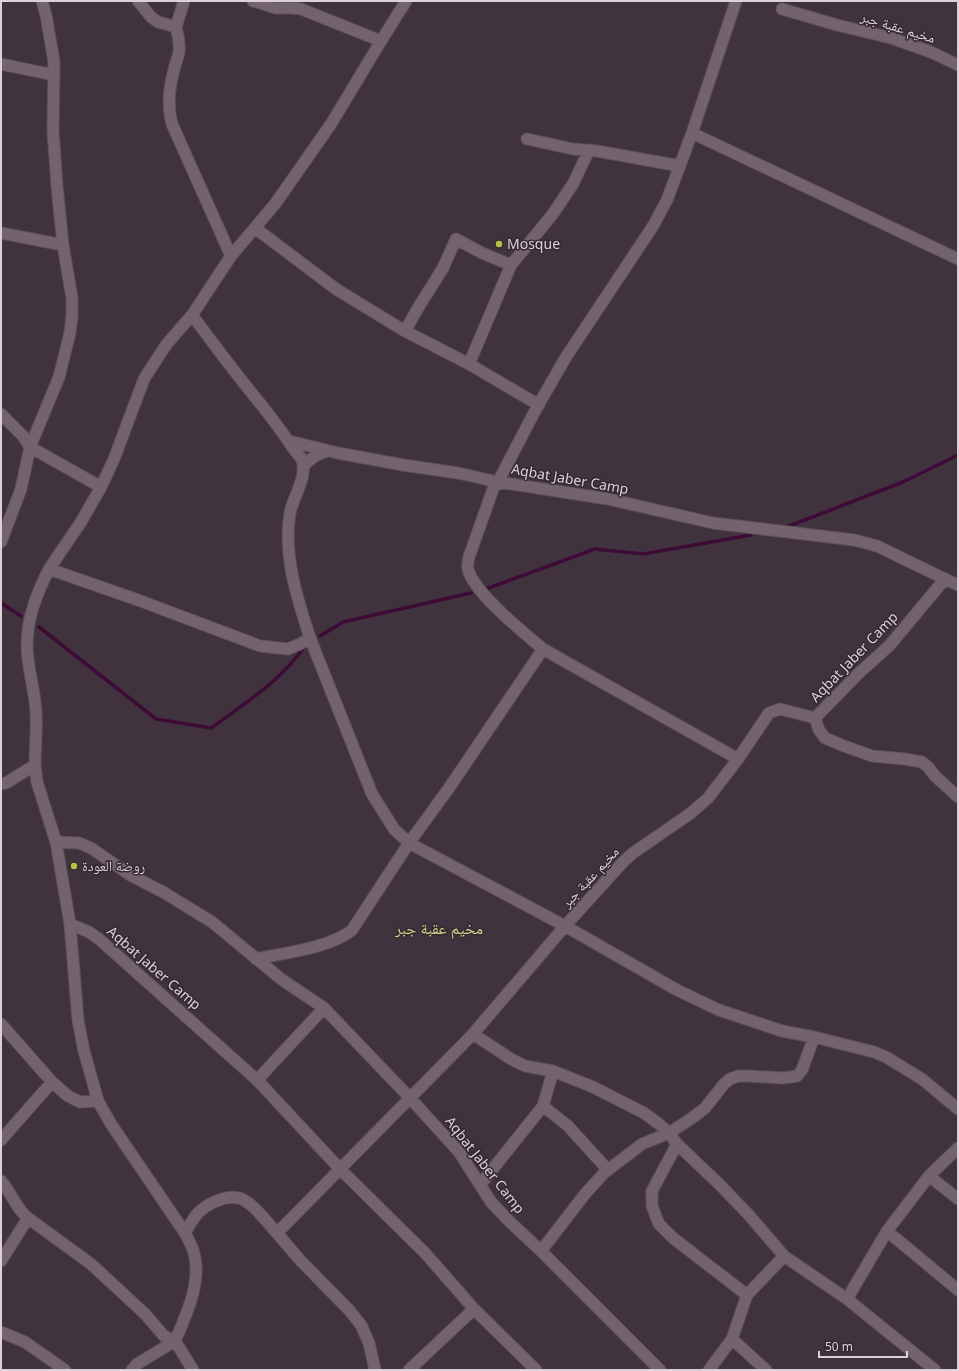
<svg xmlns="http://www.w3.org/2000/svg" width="959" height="1371" font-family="'Noto Sans','Noto Naskh Arabic',sans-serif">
<rect width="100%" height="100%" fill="#41333e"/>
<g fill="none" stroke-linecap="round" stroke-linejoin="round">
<!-- stream -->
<path stroke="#3d0b36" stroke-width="3.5" d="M784 528 903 482 958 455
M483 590 595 549 643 554 751 535
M1 603 21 616
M39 627 156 719 211 728C244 704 281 681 304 647
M320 636 343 622 471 593"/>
<!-- minor casing -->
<g stroke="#5d515a" stroke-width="13">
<path id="minor" d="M138 1 151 17 158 22 176 27C178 35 180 44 179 52 178 58 175 64 174 70 169 88 167 106 172 124L231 256 192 315
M253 1 276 8H292L301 9 381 41
M782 9 837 25 891 38 931 52 958 65
M176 27 184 1
M1 64 54 75
M692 133 958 259
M527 139 573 149 597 151 680 166
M255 228 336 289 403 330 469 364 539 405
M1 233 63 245
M231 256 275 204 331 124 381 41 406 1
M405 331 418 308 443 268 456 239 482 253 511 265
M469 364 511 265 552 215 573 184 589 150
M1 414 23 436 30 447
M289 441 338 453 403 465 458 473 498 482 536 409 566 357 653 226 667 200 692 133 736 1
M30 447 59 377 70 333 72 316V298L63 245 57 186 53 131 54 62 46 15 42 1
M303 467C310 458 317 454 328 451
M101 487 114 459 144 379 166 345 192 315C212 342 233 370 255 397 268 413 281 430 293 448 296 452 300 456 302 460 308 476 293 497 290 513 283 555 297 598 310 638
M1 542 21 489 30 447 101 487 81 522 49 569
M543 649 738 759
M815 718 859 673 889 646 945 579 958 585
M35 765C35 747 37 730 36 712 35 690 27 668 27 645 27 618 37 593 49 569L138 600 260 646 288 649 300 644 310 638 372 794 394 829 409 843 565 926 473 1034 410 1098 324 1008 281 979 212 922 163 892 130 875 91 848 79 843 56 842
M1 784 6 783 35 765 37 782 56 842 70 924
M958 797 935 776 928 767 922 762 905 759 872 756 844 746 825 738 819 730 815 718 780 709 769 713 738 759 708 798 691 813 633 853 623 862 565 926 677 990 719 1010 782 1031 814 1037 874 1052 886 1057 922 1079 958 1109
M256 959C284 953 330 948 352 930L409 843 449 788 543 649C524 633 473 592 468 569 467 565 468 561 469 557L493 489 498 482 608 499 713 523 854 540 877 546 945 579
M1 1024 52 1082 68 1096 80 1102 98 1101
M473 1034 511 1059 525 1066 553 1071 593 1087 644 1113 659 1124 669 1133 677 1144 719 1184 748 1214 784 1256 847 1299 935 1370
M257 1080 324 1008
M543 1106 568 1126 608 1170
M1 1140 52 1082
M677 1144 652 1191V1206L659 1224 673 1238 747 1295
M929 1176 958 1199
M1 1181C12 1193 15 1208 28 1218L1 1261
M480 1185 543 1106 553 1071
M28 1218 91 1264 145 1314 164 1336 175 1341
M887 1231 958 1290
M185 1233 111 1124 98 1101 84 1051 78 1020 70 924 89 932 99 939 257 1080 341 1170 426 1254 474 1309 536 1370
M541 1251 585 1194 604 1173 642 1144 669 1133 692 1118 705 1108 724 1084 730 1079 738 1076H747L783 1078 797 1076 802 1070 814 1037
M847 1299 887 1231 929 1176 958 1148
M1 1332 25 1342 65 1370
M732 1339 766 1370
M132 1370 137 1364 175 1341
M193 1370 175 1341C186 1316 202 1281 194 1253 192 1246 188 1239 185 1233 189 1226 193 1218 199 1212 210 1202 233 1191 247 1202 258 1209 268 1224 277 1233
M375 1370 369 1343 361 1325 349 1310 299 1259 277 1233 410 1098 459 1152 491 1202 509 1221 541 1251 660 1370
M409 1370 474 1309
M709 1370 732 1339 747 1295 784 1256"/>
</g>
<!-- minor -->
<use href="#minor" stroke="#73636f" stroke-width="11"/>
</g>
<!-- markers -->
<g fill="#b6c148" stroke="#362933" stroke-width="1.5">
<circle cx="499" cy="244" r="4"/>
<circle cx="74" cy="866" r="4"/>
</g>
<g text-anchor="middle" stroke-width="3" stroke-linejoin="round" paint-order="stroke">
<!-- street labels -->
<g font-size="14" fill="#dbd2d9" stroke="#362933">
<text transform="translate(898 27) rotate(17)" y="5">مخيم عقبة جبر</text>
<text transform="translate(570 479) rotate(10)" y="5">Aqbat Jaber Camp</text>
<text transform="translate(854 657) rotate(-46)" y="5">Aqbat Jaber Camp</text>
<text transform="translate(590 877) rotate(-47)" y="5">مخيم عقبة جبر</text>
<text transform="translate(154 968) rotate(41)" y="5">Aqbat Jaber Camp</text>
<text transform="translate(485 1165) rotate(52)" y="5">Aqbat Jaber Camp</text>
</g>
<!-- poi labels -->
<g font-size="14" fill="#dbd2d9" stroke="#362933" text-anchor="start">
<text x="507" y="249">Mosque</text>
<text x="82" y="871">روضة العودة</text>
</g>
<!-- quarter labels -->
<g font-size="16" fill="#d0d98c" stroke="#362933">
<text x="439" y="934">مخيم عقبة جبر</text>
</g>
</g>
<!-- border -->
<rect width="959" height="1371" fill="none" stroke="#dbd2d9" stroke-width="4"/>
<!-- scale -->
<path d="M819 1351v6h88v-6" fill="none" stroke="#dbd2d9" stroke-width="2"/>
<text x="825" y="1351" font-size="12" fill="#dbd2d9" stroke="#362933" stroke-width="3" paint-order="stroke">50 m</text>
</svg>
